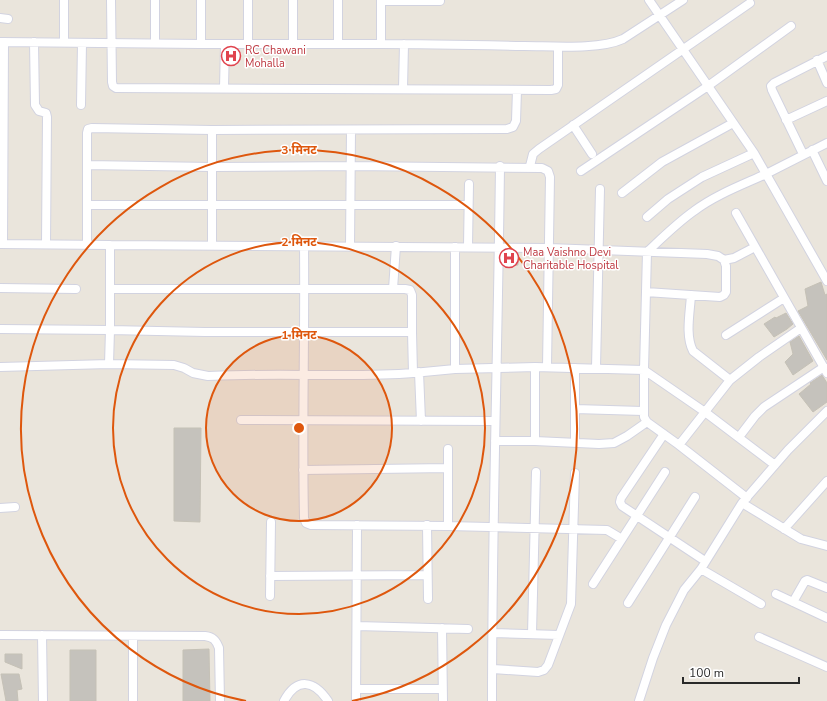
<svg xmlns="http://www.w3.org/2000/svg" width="827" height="701" font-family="'Nunito Sans','Noto Sans Devanagari',sans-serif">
<rect width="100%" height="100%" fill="#eae5dc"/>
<!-- building -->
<path fill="#c5c2bc" stroke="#c5c1b6" d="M504 253H518V265L504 266Z
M821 282 825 295 827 294V360L798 311 808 306 805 289Z
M786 313 793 324 787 329 774 337 764 324 775 317 776 318Z
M799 336 813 361 793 375 785 362 793 354 790 342Z
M822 375 827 383V402L813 412 799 394 811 384 810 383Z
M174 428H201L200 522 174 521Z
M209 649 210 701H183V650Z
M70 650H96V701H70Z
M5 654H22V669L5 662Z
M1 674H19L22 689 17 690 18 701H6Z"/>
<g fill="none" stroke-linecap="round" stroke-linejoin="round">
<!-- minor casing -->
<g stroke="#d2d3e0" stroke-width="10">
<path id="minor" d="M111 0 112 82 113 86 116 88 551 90 556 89 558 85V47
M155 0V43
M201 0V44
M248 0V43
M338 0V43
M649 0 754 153 766 174C742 185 715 195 694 211 677 223 662 238 647 252L644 370 705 412 775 465
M381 1H440
M0 18 8 19
M0 42 201 44H381V0
M34 42 35 105 39 111 46 113 47 117 46 244
M64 42V0
M293 44V0
M381 44C429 44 477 45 524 46 552 46 599 50 623 39L683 0
M817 60 827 83
M224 88 225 44
M403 89 404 44
M81 105 82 43
M786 120 827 101
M573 125 592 154
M212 130V245
M827 143 766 174 827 281
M812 150 827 181
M803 154 772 90 771 86 774 83 827 56
M87 165 212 167 352 166 542 168 548 171 550 177 547 367
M530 166 533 154 539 149 750 3
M581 171 708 86 791 26
M622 193 662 162 733 123
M87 205H468
M736 213 827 373
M647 217 668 199 702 177 754 153
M0 244 110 245
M3 244 4 42
M87 245V133L88 129 92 128 212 130 507 129 513 127 516 121 517 90
M304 246C305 337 302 427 304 518L306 523 311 525 448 526 607 530 622 539
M350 246 351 130
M468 246 469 184
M0 288 76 289
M110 289H405L410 290 412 295V332
M393 289 396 246
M646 292 720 297 724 295 726 292V266L724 260
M691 295C690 313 685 335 693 351L730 380
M0 329 110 330 109 364
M726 335 784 298
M0 367 109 364 174 365 184 368 193 373 208 376C240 375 273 374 306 375 342 375 377 376 413 373
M575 368V443
M596 368 600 189
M455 369V247
M419 372 421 421
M575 409 643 411
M241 420 495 421
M664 434 621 498 620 502 622 506 705 561
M739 437 755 416 764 407 824 367
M495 441H535L599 444 614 443 627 436 647 422
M535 441V367
M679 445 647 422 644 417V370L535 367 455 369 413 373 412 332H205L110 330V245L549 248 707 254 718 256 724 260 734 258 755 247
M448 449V526
M303 470 448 468
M747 498 679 445 730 380 759 357 801 328
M742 503 801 539 827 546
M0 508 15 507
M427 525 428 599
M784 529 827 481
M701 569 761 604
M270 576 427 575
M593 584 665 472
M776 594 827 618
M270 596 271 522
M793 602 805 581 807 580 827 588
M628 603 695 497
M357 626 468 629
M442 628 443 701
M493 633 559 635
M532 634 536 472
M0 635 205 636C213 637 216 640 219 648L220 701
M42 635 43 701
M759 637 827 667
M493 669 538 672 544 670 548 665 571 604 575 473
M356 689H442
M133 701V636
M284 701C297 677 314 680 328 701
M356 701 357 525
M492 701C492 523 498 345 500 166
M639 701 653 658 666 625 684 590 701 569 742 503 788 450 827 411"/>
</g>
<!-- minor -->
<use href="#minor" stroke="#fff" stroke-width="8"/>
</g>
<!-- distance rings -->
<circle cx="299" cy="428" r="93" fill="#de570d" fill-opacity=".12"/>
<g fill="none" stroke="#de570d" stroke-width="2">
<circle cx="299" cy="428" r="93"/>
<circle cx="299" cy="428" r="186"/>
<path d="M246 701A278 278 0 1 1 352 701"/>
</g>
<!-- icons -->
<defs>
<g id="hospital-ring" transform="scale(1)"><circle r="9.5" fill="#fff" stroke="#e0444e" stroke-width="1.5"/><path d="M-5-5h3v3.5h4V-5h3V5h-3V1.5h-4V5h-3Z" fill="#e0444e"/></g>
</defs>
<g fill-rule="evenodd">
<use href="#hospital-ring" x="231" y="56"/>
<use href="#hospital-ring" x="509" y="258"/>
</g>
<g text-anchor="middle" stroke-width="3" stroke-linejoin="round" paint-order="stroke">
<!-- health labels -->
<g font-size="11" fill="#be3a42" stroke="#fff" text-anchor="start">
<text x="245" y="54">RC Chawani<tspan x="245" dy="13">Mohalla</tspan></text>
<text x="523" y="256">Maa Vaishno Devi<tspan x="523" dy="13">Charitable Hospital</tspan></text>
</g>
</g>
<circle cx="299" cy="428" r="6" fill="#de570d" stroke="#fff" stroke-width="2"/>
<g font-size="12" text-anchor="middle" font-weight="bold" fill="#de570d" stroke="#fff" stroke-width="3" stroke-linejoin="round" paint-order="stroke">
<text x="299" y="154">3 मिनट</text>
<text x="299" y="246">2 मिनट</text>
<text x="299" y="339">1 मिनट</text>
</g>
<!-- scale -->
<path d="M683 677v6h116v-6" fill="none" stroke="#292929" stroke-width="2"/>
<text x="689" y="677" font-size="12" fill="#292929" stroke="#ffffff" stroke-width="3" paint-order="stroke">100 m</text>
</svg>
